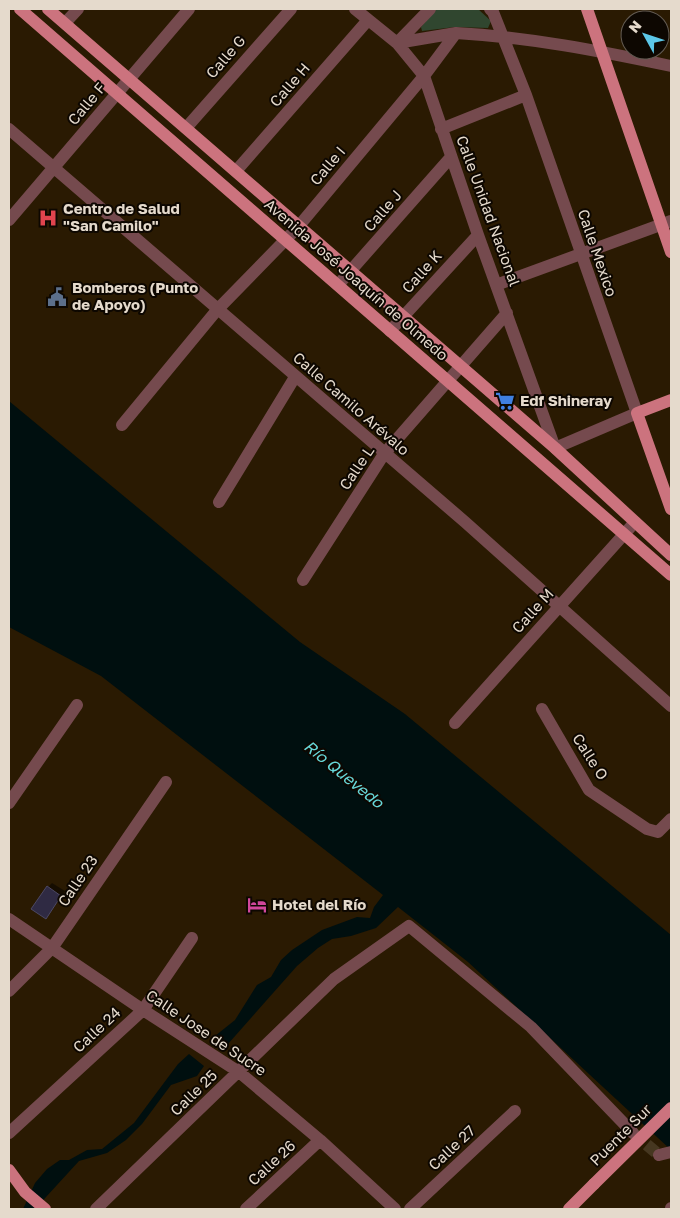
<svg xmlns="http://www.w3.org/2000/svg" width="680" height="1218" font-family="'Golos Text',sans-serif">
<rect width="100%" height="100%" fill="#2a1a02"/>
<!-- green -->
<path fill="#30462f" d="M436 9H478L491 21 488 28 455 27 422 31 421 27Z"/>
<!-- water -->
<path fill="#000f0f" d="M9 401 300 642 405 714 671 935V1150L468 962 398 907 376 928 351 936 332 939 318 948 297 966 228 1044 215 1036 235 1020 257 985 271 977 281 960 292 950 322 930 357 917 370 918 374 907 383 895 101 676 9 627Z
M189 1054 204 1066 197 1076 171 1085 142 1124 126 1140 107 1153 79 1161 35 1209H23L35 1183 47 1169 60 1160H69L87 1150 102 1149 134 1123 178 1064Z"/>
<!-- shadow -->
<path fill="#0007" d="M52 883 65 891 46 918 48 887Z"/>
<!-- building -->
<path fill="#2f2a43" stroke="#4c4863" d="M47 886 61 896 46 919 31 909Z"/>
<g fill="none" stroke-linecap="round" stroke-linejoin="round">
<!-- minor-tunnel -->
<path stroke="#463720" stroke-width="12" stroke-dasharray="12 6" stroke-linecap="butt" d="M633 1133 659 1155"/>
<!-- minor -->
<path stroke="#754a4e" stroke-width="12" d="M355 9 397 43 424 76 478 235 555 448 637 413 526 95 493 12 490 9
M65 23 78 9
M397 43 456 33
M397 43 430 9
M186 128 291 9
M9 129 465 522 671 706
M441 129 526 95
M236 171 368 20
M9 220 189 9
M338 285 451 157
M496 285 671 221
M390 331 478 235
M122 425 217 310 298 227 424 76 456 33C529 37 600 51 671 66
M219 502 295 377
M303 580 384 454 507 313
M542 709 589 790 647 829 658 832 671 819
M455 723 635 522
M9 803 77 705
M9 919 143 1010 239 1072 320 1140 395 1209
M9 991 52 948 166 782
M9 1133 143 1010 192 938
M659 1155 671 1152
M96 1209 334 979 409 926 531 1027 633 1133
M246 1209 320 1140
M410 1209 515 1111
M671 1209V1208"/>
<!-- major -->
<path stroke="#cc737e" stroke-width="12" d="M20 9 671 575
M48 9 555 448 671 555
M587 9 671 252
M671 400 637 413 671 509
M9 1170 25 1192 45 1209
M569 1209 594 1184"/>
<!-- major-bridge -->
<path stroke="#cc737e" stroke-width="12" d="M594 1184 671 1108"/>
</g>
<!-- icons -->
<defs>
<g id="hospital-bare" transform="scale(1.5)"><path d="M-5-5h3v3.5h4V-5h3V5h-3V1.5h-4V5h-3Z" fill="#e0444e" stroke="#0d0701" stroke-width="2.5" paint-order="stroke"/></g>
<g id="civic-bare" transform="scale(1.5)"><path d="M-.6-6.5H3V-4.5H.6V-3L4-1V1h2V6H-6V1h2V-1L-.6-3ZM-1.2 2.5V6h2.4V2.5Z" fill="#5c6f8a" stroke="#0d0701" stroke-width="2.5" paint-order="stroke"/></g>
<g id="supermarket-bare" transform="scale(1.5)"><path d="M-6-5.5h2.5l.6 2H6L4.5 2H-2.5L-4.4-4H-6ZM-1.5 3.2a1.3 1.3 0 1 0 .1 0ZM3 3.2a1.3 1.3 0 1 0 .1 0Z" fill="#3f7fe0" stroke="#0d0701" stroke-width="2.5" paint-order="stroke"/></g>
<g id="hotel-bare" transform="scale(1.5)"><path d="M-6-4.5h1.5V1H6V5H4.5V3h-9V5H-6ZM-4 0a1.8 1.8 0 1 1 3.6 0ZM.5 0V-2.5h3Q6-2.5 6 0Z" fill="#d1479c" stroke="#0d0701" stroke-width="2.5" paint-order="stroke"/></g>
</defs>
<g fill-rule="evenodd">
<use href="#hospital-bare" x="48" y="218"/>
<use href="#civic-bare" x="57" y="297"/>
<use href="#supermarket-bare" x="505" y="401"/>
<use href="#hotel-bare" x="257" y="905"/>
</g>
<g text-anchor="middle" stroke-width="4" stroke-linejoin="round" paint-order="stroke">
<!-- street labels -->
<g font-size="15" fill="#e5dacc" stroke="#0d0701">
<text transform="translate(226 57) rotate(-49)" y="5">Calle G</text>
<text transform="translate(290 85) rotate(-49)" y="5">Calle H</text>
<text transform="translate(87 104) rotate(-50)" y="5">Calle F</text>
<text transform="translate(328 166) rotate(-50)" y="5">Calle I</text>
<text transform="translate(383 211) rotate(-49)" y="5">Calle J</text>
<text transform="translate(488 211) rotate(70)" y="5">Calle Unidad Nacional</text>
<text transform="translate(597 253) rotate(71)" y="5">Calle Mexico</text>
<text transform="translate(422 272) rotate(-48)" y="5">Calle K</text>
<text transform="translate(356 280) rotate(41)" y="5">Avenida José Joaquín de Olmedo</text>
<text transform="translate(351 404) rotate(41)" y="5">Calle Camilo Arévalo</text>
<text transform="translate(357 468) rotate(-56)" y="5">Calle L</text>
<text transform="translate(533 611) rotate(-48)" y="5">Calle M</text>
<text transform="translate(590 757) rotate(57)" y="5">Calle O</text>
<text transform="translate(78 881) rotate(-56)" y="5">Calle 23</text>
<text transform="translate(97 1030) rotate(-43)" y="5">Calle 24</text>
<text transform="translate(206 1033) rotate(34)" y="5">Calle Jose de Sucre</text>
<text transform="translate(194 1093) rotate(-44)" y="5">Calle 25</text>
<text transform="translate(621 1135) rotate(-45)" y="5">Puente Sur</text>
<text transform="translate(452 1148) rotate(-43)" y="5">Calle 27</text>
<text transform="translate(272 1163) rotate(-43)" y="5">Calle 26</text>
</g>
<!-- poi labels -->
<g font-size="15" font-weight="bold" fill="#e5dacc" stroke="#0d0701" text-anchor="start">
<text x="63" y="214">Centro de Salud<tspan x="63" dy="17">"San Camilo"</tspan></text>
<text x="72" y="293">Bomberos (Punto<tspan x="72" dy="17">de Apoyo)</tspan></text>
<text x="520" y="406">Edf Shineray</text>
<text x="272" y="910">Hotel del Río</text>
</g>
<!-- water labels -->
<g font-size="16" font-style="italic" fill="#67d7d8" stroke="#0d0701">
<text transform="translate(344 774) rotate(39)" y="6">Río Quevedo</text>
</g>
</g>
<!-- border -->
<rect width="680" height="1218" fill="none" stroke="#e5dacc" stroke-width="20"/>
<!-- north arrow -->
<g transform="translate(645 35) rotate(310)"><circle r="24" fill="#0d0701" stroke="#635b52"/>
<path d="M0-4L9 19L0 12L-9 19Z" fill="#5cc7e8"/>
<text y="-8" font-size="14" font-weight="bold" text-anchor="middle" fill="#e5dacc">N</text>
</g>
</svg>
